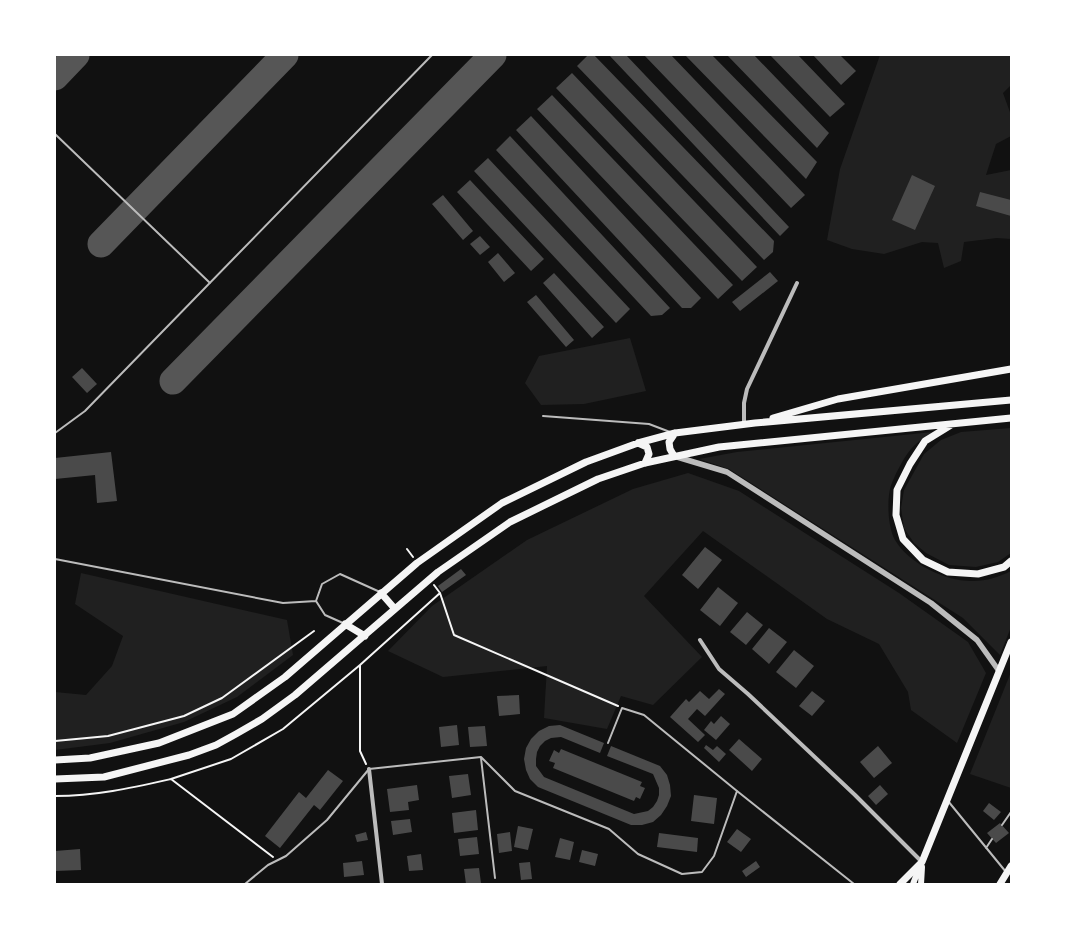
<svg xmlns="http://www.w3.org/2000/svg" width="1066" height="939" font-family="Lato,sans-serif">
<rect width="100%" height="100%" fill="#111"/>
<!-- green -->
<path fill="#202020" d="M880 55H1011V85L1003 93 1011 115V136L996 144 986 175 1011 170V239L997 238 964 242 961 261 944 268 938 243 922 242 884 254 852 249 827 240 840 169Z
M630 338 646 391 584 404 541 405 525 383 539 356Z
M1011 428V553L998 562 976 567 949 565 926 553 914 543 904 528 901 508 904 490 924 454 941 440 961 432Z
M933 432C926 437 917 442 911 449 904 457 893 478 890 489 887 503 888 528 895 540 909 564 947 582 973 581 987 581 999 577 1011 571V627L1000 655 963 618 729 469 699 459 737 452Z
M688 473 739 491 899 593 968 642 986 673 957 743 911 710 908 692 879 644 827 619 703 531 644 596 702 657 653 705 621 696 607 729 544 718 547 666 443 677 388 651 432 606 527 540 633 489Z
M81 573 287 620 293 655 237 697 184 722 110 743 55 750V692L86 695 112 666 123 636 75 604Z
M1011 672V788L970 774Z"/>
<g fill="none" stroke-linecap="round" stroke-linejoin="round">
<!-- taxiway -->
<path stroke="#565656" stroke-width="27" d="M55 77 76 55
M101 244 285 55
M173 381 493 55"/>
</g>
<!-- building -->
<path fill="#4a4a4a" d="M588 55H594L774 241 773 252 764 260 577 66Z
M609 55H626L789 227 780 236Z
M644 55H671L805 195 791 208Z
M685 55H712L817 162 806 179Z
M727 55H754L829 133 817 148Z
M770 55H798L845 104 830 117Z
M813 55H840L856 71 841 85Z
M572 73 757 267 742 281 556 88Z
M552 95 733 285 718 299 537 109Z
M531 116 701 298 691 308H682L516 130Z
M510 136 670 308 662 315 651 316 496 150Z
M488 158 630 309 616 323 474 171Z
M912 175 935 186 915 230 892 220Z
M470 180 544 259 531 271 457 192Z
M980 192 1011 200V216L976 206Z
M443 195 473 231 463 240 432 204Z
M480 236 490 247 480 255 470 244Z
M498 253 515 273 504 282 488 262Z
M770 272 778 281 740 311 732 302Z
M554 273 604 327 592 338 543 283Z
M536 295 574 340 566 347 527 302Z
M82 368 97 384 87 393 72 377Z
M111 452 117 501 97 503 95 475 55 479V458Z
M705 547 722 560 698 589 682 575Z
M461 569 466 575 442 592 438 586Z
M718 587 738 603 720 626 700 610Z
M747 612 763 625 746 645 730 632Z
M769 628 787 642 769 664 752 649Z
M794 650 814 666 796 688 776 672Z
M719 689 725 694 705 716 697 709 688 719 705 735 698 742 670 717 686 699 689 702 700 691 709 699Z
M812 691 825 701 812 716 799 706Z
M519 695 520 714 499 716 497 696Z
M721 716 730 724 716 740 704 730 711 721 714 724Z
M457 725 459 745 441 747 439 727Z
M560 725 604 743 600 753 561 737 551 738 545 741 540 746 537 752 536 759V766L544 777 634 814 648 811 653 807 657 801 659 795V788L653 774 607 756 611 746 660 766 667 775 670 785 671 796 667 806 661 815 653 822 642 825H631L538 787 530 779 526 770 524 759 526 748 531 739 539 731 549 726Z
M485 726 487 746 470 747 468 727Z
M739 739 762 759 752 771 729 750Z
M706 745 713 750 717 746 726 754 719 762 704 748Z
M878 746 892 763 874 778 860 762Z
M561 749 642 782 640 786 645 788 640 799 636 797 634 801 553 768 555 763 549 761 554 750 559 753Z
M328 770 343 781 320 810 314 805 280 848 265 836 299 792 306 798Z
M468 774 471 795 452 798 449 776Z
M417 785 419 800 408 802 409 810 390 812 387 789Z
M880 785 888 794 876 805 868 796Z
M694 795 717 798 714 824 691 821Z
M989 803 1001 812 994 820 983 811Z
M476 810 478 830 454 833 452 813Z
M410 819 412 832 393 835 391 821Z
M1000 823 1009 833 996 843 987 833Z
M518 826 533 829 528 850 514 847Z
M737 829 751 839 741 852 727 842Z
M366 832 368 840 357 842 355 835Z
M510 832 512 851 499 853 497 834Z
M659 833 698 838 697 852 657 847Z
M477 837 479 854 460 856 458 839Z
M560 838 574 842 570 860 555 857Z
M80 849 81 870 55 871V851Z
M582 850 598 854 595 866 579 862Z
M421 854 423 870 409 871 407 856Z
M362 861 364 875 344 877 343 863Z
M756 861 760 867 746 877 742 871Z
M530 862 532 879 521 880 519 863Z
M479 868 481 883 466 884 464 869Z"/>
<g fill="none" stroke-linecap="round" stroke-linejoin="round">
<!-- path -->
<path stroke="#f5f5f5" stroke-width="2" d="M407 549 413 557
M434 585 440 593
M360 665V751L366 764
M55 741 108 736 184 716 222 698 314 631
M171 779 231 759 283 729 360 665 440 593 454 635 618 706
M55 796C96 796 131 788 171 779L273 857
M169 884H172"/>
<!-- service -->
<path stroke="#bcbcbc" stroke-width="2" d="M55 134 210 283
M543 416 649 424 670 432
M55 433 85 411 432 55
M55 559 283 603 316 601 322 584 340 574 380 592
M316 601 325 615 343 623
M608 743 622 708 644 715 737 791 854 884
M481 757 515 791 609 829 638 854 682 874 702 872 714 856 737 791
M481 758 495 878
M948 801 1006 872
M1002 825 1011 812
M986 848 992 839
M245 884 268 865 286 856 327 820 369 769 481 757"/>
<!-- minor -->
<path stroke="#bcbcbc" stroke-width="4" d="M744 424V403L747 389 797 283
M700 640 719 669 748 694 855 795 922 862
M369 769 382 884"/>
<!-- tertiary -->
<path stroke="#bcbcbc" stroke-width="5.5" d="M677 457 727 472 931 603 977 640 999 671"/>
<!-- secondary -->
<path stroke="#f5f5f5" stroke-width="6" d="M913 884 921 863
M921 884 922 867"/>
<!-- primary -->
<path stroke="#f5f5f5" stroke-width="7" d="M773 418 838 399 1011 369
M951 425 925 441 910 464 897 490 896 515 903 539 923 560 948 572 978 574 1004 567 1011 561
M638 443 647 447 649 454 645 463
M674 456 670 449 669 442 675 433
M381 593 395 609
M345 624 365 636
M55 760 90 758 159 743 233 714 285 677 417 563 502 503 586 462 638 443 675 433 755 423 1011 400
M55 779 104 777 189 755 216 745 236 734 262 719 295 695 438 572 510 522 598 479 645 463 719 447 1011 418
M900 884 922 862 1011 642
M1000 884 1011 866"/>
</g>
<!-- border -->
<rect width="1066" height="939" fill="none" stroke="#ffffff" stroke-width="112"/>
</svg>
